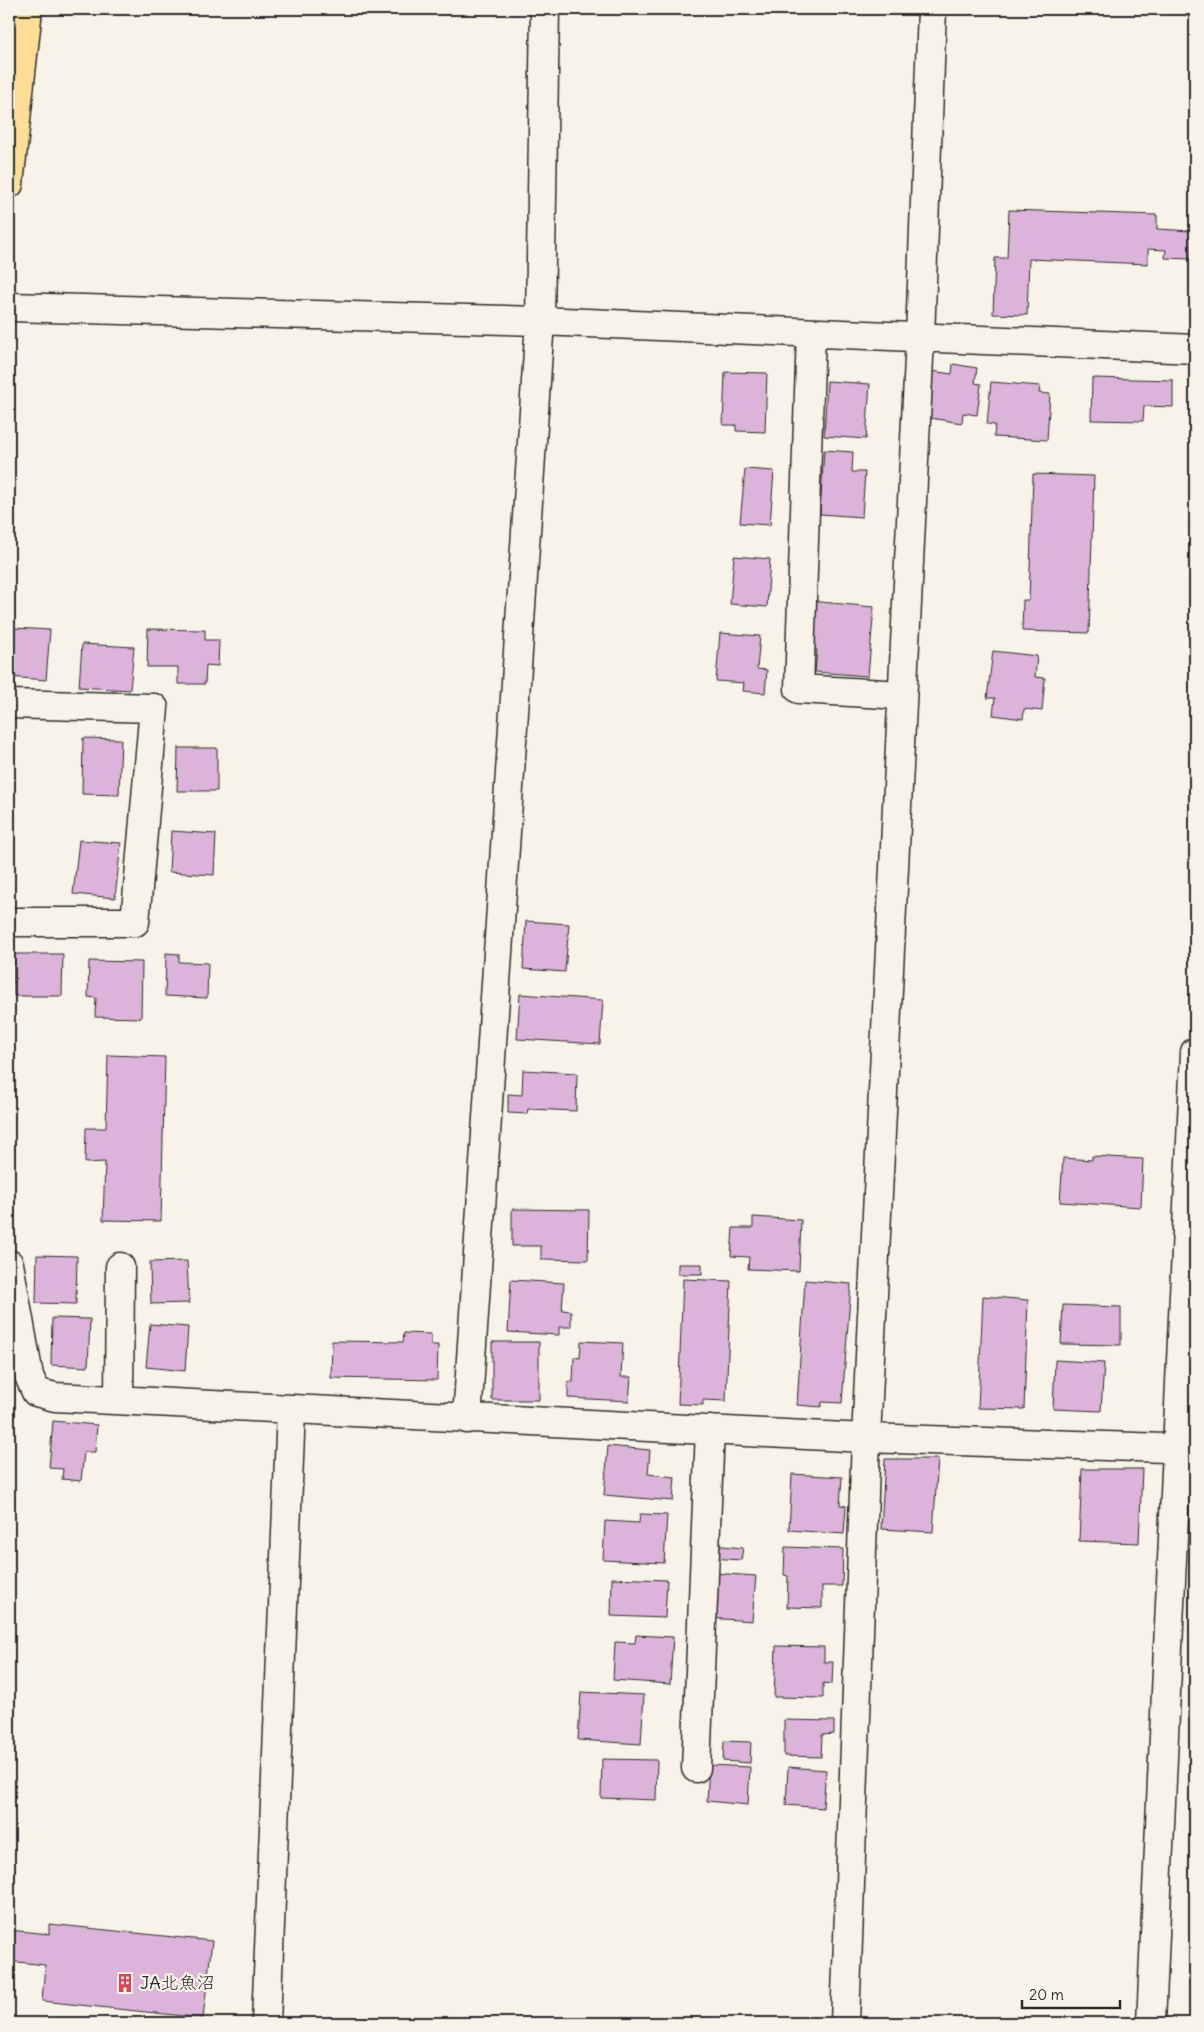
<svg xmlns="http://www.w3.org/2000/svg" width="1204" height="2032" font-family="Delius,'Klee One',sans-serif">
<rect width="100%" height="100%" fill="#f7f3e8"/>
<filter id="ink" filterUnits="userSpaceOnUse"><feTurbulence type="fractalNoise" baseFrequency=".02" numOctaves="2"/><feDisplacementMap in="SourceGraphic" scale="10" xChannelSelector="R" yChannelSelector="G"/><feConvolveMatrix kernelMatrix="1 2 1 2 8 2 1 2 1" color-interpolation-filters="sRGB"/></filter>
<g filter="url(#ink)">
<!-- building -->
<path fill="#dcb3d9" stroke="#2b2b2b" d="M1009 210 1157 215V229L1192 231 1191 259 1165 258 1166 250 1148 249V264L1029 259 1027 315 993 314 995 258H1007Z
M953 364 977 368 975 383 981 384 977 415 963 413 962 423 923 417 924 370 952 374Z
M725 372 767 373 765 432 736 431V425H723Z
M1092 378 1173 380V407L1144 406 1143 421 1091 420Z
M827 381 870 384 866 439 824 436Z
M991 382 1040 386 1039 393 1050 394 1047 440 994 437 995 425 987 424Z
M824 450 853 452 852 472H865L862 517 820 514Z
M745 469 774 471 770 525 740 523Z
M1033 474 1094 476 1089 633 1022 631 1023 600H1029Z
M734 556 770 559 767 607 730 604Z
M810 601 874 607 868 676 815 672 817 650 806 649Z
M15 628 50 630 46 680 9 677V643L13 644Z
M148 629 205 630V640H219L218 666 206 665 205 684H178V667H147Z
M720 633 760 636 757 669 767 670 765 693 743 691 744 683 716 681Z
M82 644 134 647 130 690 79 687Z
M993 651 1037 656 1035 677 1045 678 1042 711 1024 709 1023 719 993 715 995 698H987Z
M9 735 12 736 9 762Z
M83 738 121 739 119 795 82 794Z
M178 748H217V791H177Z
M171 831 216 834 214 875 169 872Z
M79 840 121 843 115 898 73 894Z
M526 921 569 924 565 972 523 969Z
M166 953 179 954V962L208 963 207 998 165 996Z
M13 954H63L62 996H14Z
M89 961 142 962 141 1018 95 1017 96 998 88 997Z
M520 994 603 1000 600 1044 517 1039Z
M108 1055 165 1057 161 1221 103 1220 105 1162 85 1163 86 1128H106Z
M523 1070 577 1073 576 1111 528 1109 527 1114 508 1113V1094L522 1095Z
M1092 1156 1143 1159 1141 1207 1060 1202 1063 1158 1092 1160Z
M512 1209 589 1210 588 1260 541 1259V1246H512Z
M753 1217 801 1220 799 1271 748 1269 749 1257 731 1256 733 1228H753Z
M37 1255 77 1256 76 1304 36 1303Z
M187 1261 189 1303 151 1304 150 1262Z
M678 1264H702V1274H678Z
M683 1279 731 1281 726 1401 703 1400V1405L678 1404Z
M511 1280 564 1283 562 1310 571 1311V1327H559V1335L508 1332Z
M805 1280 851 1284 842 1403 822 1402 821 1407 797 1405Z
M983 1296 1028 1300 1024 1409 978 1408Z
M1063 1305 1121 1307V1345L1061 1344Z
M52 1318 90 1319 88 1367 51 1365Z
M150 1324 188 1327 185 1371 146 1367Z
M404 1333 431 1334V1345H438L437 1380 331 1378 332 1341 403 1342Z
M581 1341 623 1343 621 1377H631L629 1401 568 1398V1382H573L574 1357 580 1358Z
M492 1342H539V1400H492Z
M1055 1360 1104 1363 1101 1411 1053 1409Z
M53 1421 97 1425 95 1452H84L81 1481 62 1479 63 1469 49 1468Z
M608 1446 650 1450 648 1474 675 1477 673 1501 604 1495Z
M885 1459H938L933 1532 881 1529Z
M1082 1469H1142L1139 1543 1079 1541Z
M792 1474 842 1477 840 1505 846 1506 844 1534 789 1530Z
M640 1514 667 1515 664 1563 603 1560 605 1521 639 1523Z
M9 1515 12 1563H9Z
M713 1545 743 1548 741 1560 711 1558Z
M785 1547 843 1549 842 1586H822V1608L787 1607 788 1576 784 1575Z
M713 1573 756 1576 752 1621 709 1618Z
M612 1578 667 1580 665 1618 611 1616Z
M636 1635 673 1637 670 1684 613 1680 615 1642 635 1643Z
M776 1646 824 1647V1662H833L832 1684 823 1683V1698L774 1697Z
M581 1692 644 1695 641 1744 578 1740Z
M784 1720 834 1721V1734L822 1735 821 1757 784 1756Z
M724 1741 751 1742 750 1763 723 1761Z
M602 1759 657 1760 656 1800 601 1798Z
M709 1765 750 1767 748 1805 707 1801Z
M788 1767 826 1770 823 1808 786 1805Z
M49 1924 212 1941 203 2018 42 2001 45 1965 9 1961V1930L49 1934Z"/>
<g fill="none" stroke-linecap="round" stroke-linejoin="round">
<!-- street casing -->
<g stroke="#2b2b2b" stroke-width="31">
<path id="street" d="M9 307 540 321 1195 349
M811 333 799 689 902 695
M9 704 154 708 135 922H9
M9 1264 29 1376 36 1392 55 1397 866 1438 1195 1449
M119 1400 120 1267
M467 1419 540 321 545 9
M696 1768 710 1430
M266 2023 291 1410
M845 2023 866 1438 920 338 932 9
M1151 2023 1195 1052"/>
</g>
<!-- highway casing -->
<g stroke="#2b2b2b" stroke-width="31">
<path id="highway" d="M9 184 28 9"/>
</g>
<!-- street -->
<use href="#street" stroke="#f7f3e8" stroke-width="28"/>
<!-- highway -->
<use href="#highway" stroke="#fedd96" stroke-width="28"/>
</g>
</g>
<!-- icons -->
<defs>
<g id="building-bare" transform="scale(1.5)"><path d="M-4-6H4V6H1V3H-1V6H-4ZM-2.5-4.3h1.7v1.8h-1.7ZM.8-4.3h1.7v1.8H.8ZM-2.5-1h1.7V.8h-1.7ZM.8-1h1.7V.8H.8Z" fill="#d1495b" stroke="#f7f3e8" stroke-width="2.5" paint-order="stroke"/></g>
</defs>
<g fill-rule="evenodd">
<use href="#building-bare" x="125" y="1983"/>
</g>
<g text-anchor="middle" stroke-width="4.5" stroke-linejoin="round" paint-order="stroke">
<!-- poi labels -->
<g font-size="18" fill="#2b2b2b" stroke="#f7f3e8" text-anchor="start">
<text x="140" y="1989">JA北魚沼</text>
</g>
</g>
<!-- margin -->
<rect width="1204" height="2032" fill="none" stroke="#f7f3e8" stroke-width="30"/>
<rect x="15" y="15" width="1174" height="2002" fill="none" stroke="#2b2b2b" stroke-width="2" filter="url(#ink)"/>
<!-- scale -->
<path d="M1022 2000v8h98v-8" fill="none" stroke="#2b2b2b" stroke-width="2.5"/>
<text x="1029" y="2000" font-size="15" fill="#2b2b2b" stroke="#f7f3e8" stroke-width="4" paint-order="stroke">20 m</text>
</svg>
